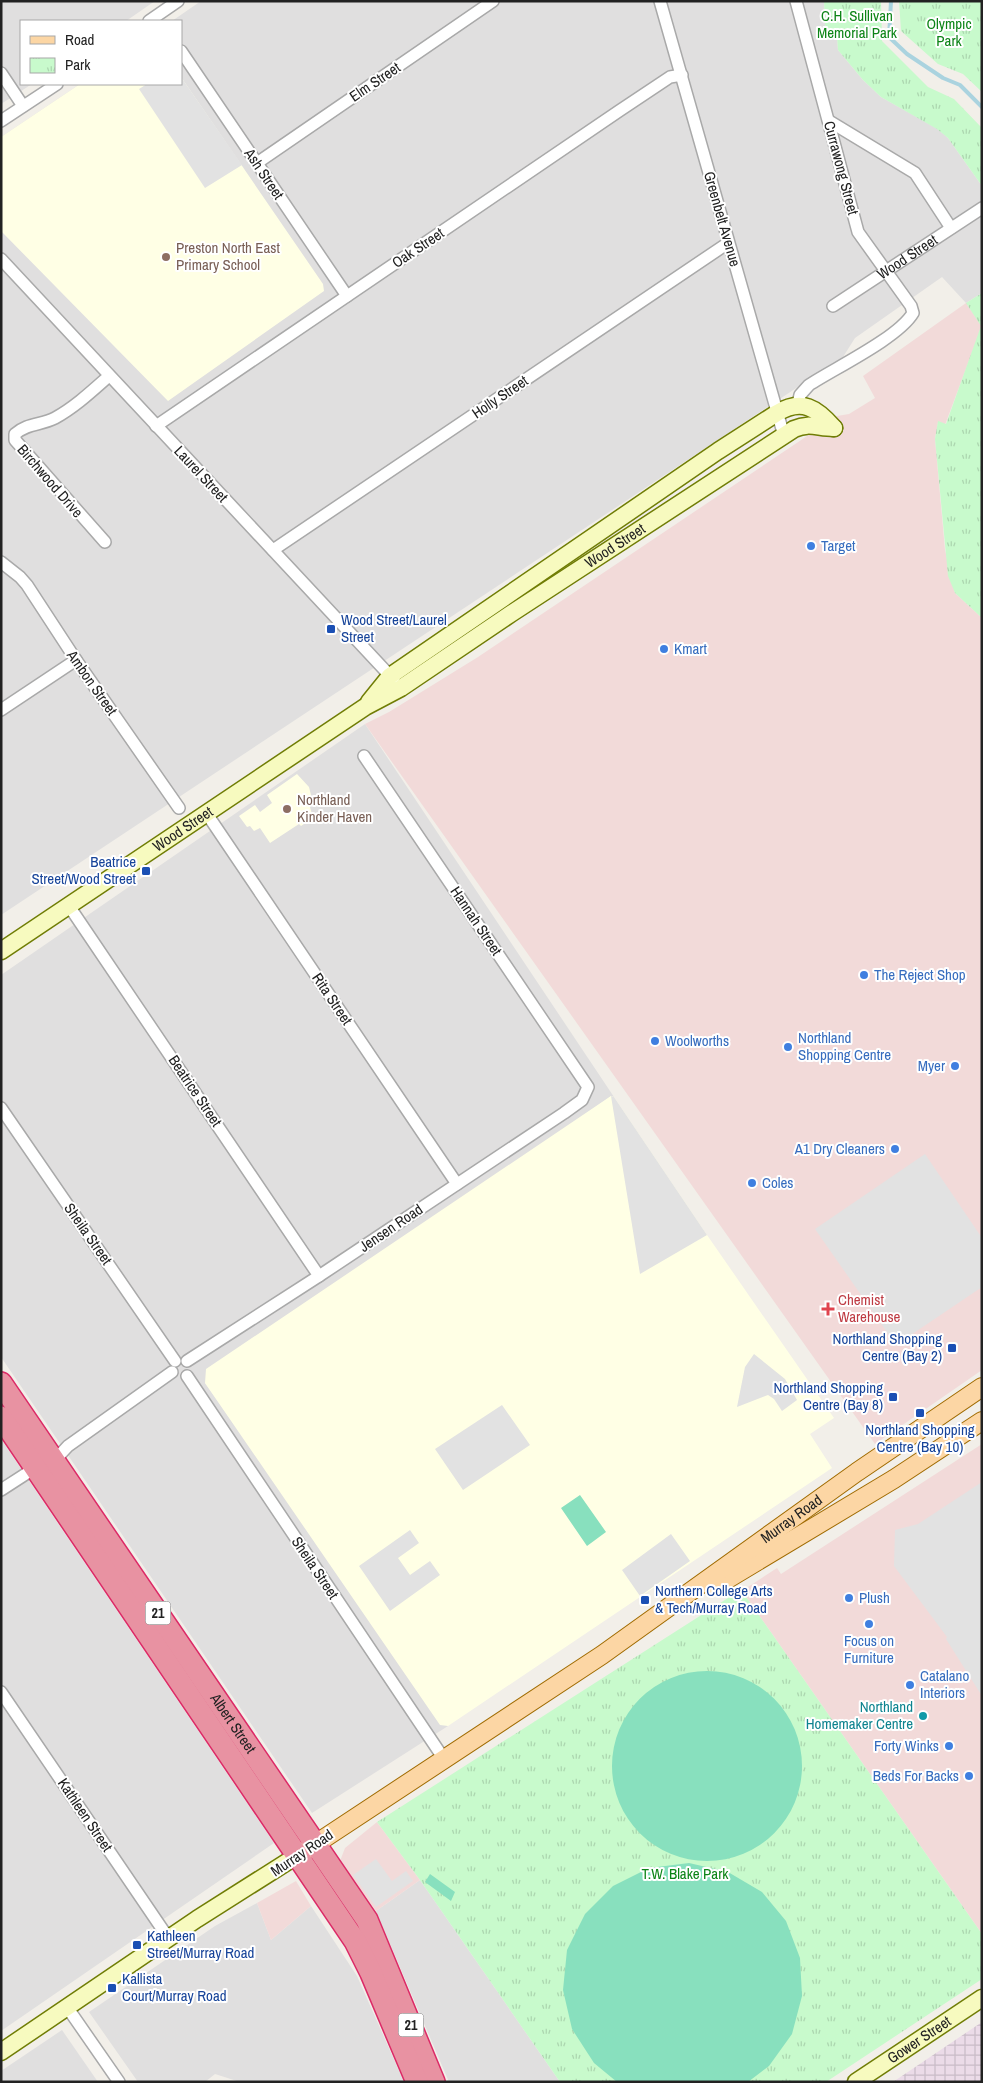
<svg xmlns="http://www.w3.org/2000/svg" width="983" height="2083" font-family="'Archivo Narrow',sans-serif">
<defs>
<pattern id="industrial-grid" width="8" height="8" patternUnits="userSpaceOnUse" patternTransform="scale(1.25)"><rect width="8" height="8" fill="#ebdbe8"/><path d="M0 4h8M4 0v8" fill="none" stroke="#c9bcc7"/></pattern>
<pattern id="park-tufts" width="24" height="20" patternUnits="userSpaceOnUse" patternTransform="scale(1.25)"><rect width="24" height="20" fill="#c8facc"/><path d="M3 7l-1-3M5 7V3M7 7l1-3M15 17l-1-3M17 17v-4M19 17l1-3" fill="none" stroke="#acd6af"/></pattern>
</defs>
<rect width="100%" height="100%" fill="#f2efe9"/>
<!-- residential -->
<path fill="#e0dfdf" d="M1 1H155L126 21H21V84H32L1 104Z
M201 1H824L825 25 837 37 838 50 863 80 881 97 938 129 948 138 982 186V293L966 303 942 277 855 338 843 357 1 915V137L80 84H181V21H172Z
M365 724 614 1097 611 1096 205 1383 448 1726 312 1813 1 1357V975Z
M1 1439 274 1843 1 2031Z
M420 1880 560 2082H449L376 1911Z
M257 1903 271 1940 311 1906 357 1976 404 2082H240L215 2074 205 2082H138L89 2012 215 1926Z
M62 2030 98 2082H1V2071Z"/>
<!-- commercial -->
<path fill="#f2dad9" d="M966 303 982 326 945 425 938 422 935 439 945 550 955 593 982 618V1370L875 1444 365 724 389 712 478 657 837 416 849 414 875 398 863 376Z
M982 1444V1934L742 1591 777 1568 781 1574Z
M377 1822 420 1880 376 1911 340 1861 345 1848Z
M296 1881 311 1906 271 1940 257 1903Z"/>
<!-- industrial -->
<path fill="url(#industrial-grid)" d="M982 2022V2082H893Z"/>
<!-- education -->
<path fill="#ffffe5" d="M181 77 323 284 324 291 168 401 1 231V137L80 84H181Z
M297 774 309 787 312 799 308 800 313 818 301 826 299 824 270 843 260 828 254 831 250 826 247 827 239 816 255 805 260 812 272 803 267 795Z
M611 1096 614 1097 707 1235 834 1418 810 1434 832 1468 448 1726 440 1725 205 1383 206 1369Z"/>
<!-- park -->
<path fill="url(#park-tufts)" d="M824 1H881L882 41 928 87 954 99 982 128V186L948 138 937 129 881 97 863 80 838 50 837 37 825 25Z
M899 1H982V92L963 74 938 64 901 31Z
M982 293V618L955 593 948 576 935 439 938 421 946 424 981 326 966 303Z
M742 1591 982 1934V1979L826 2082H560L420 1880 377 1822 728 1598Z"/>
<!-- pitch -->
<path fill="#88e0be" d="M580 1495 606 1532 587 1546 561 1508Z
M612 1766a95 95 0 1 1 190 0a95 95 0 1 1-190 0Z
M689 1863 728 1872 762 1892 786 1921 800 1958 802 1996 792 2034 769 2066 748 2082H617L594 2063 572 2029 563 1990 567 1950 585 1914 613 1886 649 1868Z
M430 1874 455 1892 451 1901 425 1882Z"/>
<!-- parking -->
<path fill="#e2e2e2" d="M181 77 242 165 205 188 139 89 147 84H181Z
M611 1096 614 1097 707 1235 640 1274Z
M925 1154 982 1238V1287L896 1345 815 1229Z
M754 1354 785 1379 797 1400 782 1411 774 1399 768 1395 737 1407 745 1367Z
M502 1405 530 1445 463 1490 435 1449Z
M982 1482V1696L946 1639 947 1637 894 1566 895 1530 918 1524Z
M410 1530 419 1543 398 1558 410 1575 430 1561 440 1575 390 1611 359 1566Z
M671 1534 690 1561 640 1596 622 1570Z
M376 1859 392 1881 406 1871 413 1881 376 1907 353 1875Z"/>
<g fill="none" stroke-linecap="round" stroke-linejoin="round">
<!-- stream -->
<path stroke="#aad3df" stroke-width="4" d="M891 1 889 37 907 54 943 78 960 85 982 107"/>
<!-- street casing -->
<g stroke="#a9a9a9" stroke-width="14">
<g id="street">
<path d="M660 1 784 436"/>
<path d="M796 1 858 232 911 306 913 313C898 338 835 368 809 385L800 395 798 404"/>
<path d="M149 21 178 1"/>
<path d="M181 51 347 296"/>
<path d="M1 73 23 106"/>
<path d="M1 121 57 84"/>
<path d="M829 121 915 173 951 228"/>
<path d="M257 163 493 1"/>
<path d="M1 259 394 680"/>
<path id="s1" d="M833 306 982 208"/>
<path d="M156 426 619 111 670 77 682 75"/>
<path d="M105 542 15 440V434C27 423 42 425 55 418 75 407 92 391 109 376"/>
<path d="M273 550 728 243"/>
<path d="M1 562 20 577 27 585 76 660 179 808"/>
<path d="M1 710 76 660"/>
<path d="M207 814 457 1184"/>
<path d="M69 906 319 1276"/>
<path d="M1 1108 175 1361"/>
<path d="M187 1361 319 1276 564 1113 582 1100 588 1087 364 756"/>
<path d="M187 1376 444 1759"/>
<path d="M54 1461 68 1446 172 1372"/>
<path d="M1 1490 35 1468"/>
<path d="M1 1692 169 1939"/>
<path d="M67 2007 119 2082"/>
</g>
</g>
<!-- secondary casing -->
<g stroke="#707d05" stroke-width="19">
<g id="secondary">
<path d="M369 702 390 676 718 451 777 413C802 398 817 408 834 428"/>
<path id="s2" d="M1 951 365 707 401 688 512 613 794 429C810 422 817 428 834 428"/>
<path d="M1 2052 197 1919 298 1855"/>
<path id="s3" d="M856 2082 982 1998"/>
</g>
</g>
<!-- primary casing -->
<g stroke="#a06b00" stroke-width="20">
<g id="primary">
<path d="M716 1586 894 1479 982 1421"/>
<path id="s4" d="M305 1851 602 1655 857 1472 982 1387"/>
</g>
</g>
<!-- highway casing -->
<g stroke="#dc2a67" stroke-width="24">
<g id="highway">
<path id="s5" d="M1 1383 367 1920 434 2082"/>
<path d="M1 1417 355 1941 371 1973 417 2082"/>
</g>
</g>
<!-- street -->
<use href="#street" stroke="#fff" stroke-width="11"/>
<!-- secondary -->
<use href="#secondary" stroke="#f7fabf" stroke-width="16"/>
<!-- primary -->
<use href="#primary" stroke="#fcd6a4" stroke-width="18"/>
<!-- highway -->
<use href="#highway" stroke="#e892a2" stroke-width="21"/>
</g>
<!-- markers -->
<g fill="#8d6e63" stroke="#fff" stroke-width="2">
<circle cx="166" cy="257" r="5"/>
<circle cx="287" cy="809" r="5"/>
</g>
<g fill="#3f7fe0" stroke="#fff" stroke-width="2">
<circle cx="811" cy="546" r="5"/>
<circle cx="664" cy="649" r="5"/>
<circle cx="864" cy="975" r="5"/>
<circle cx="655" cy="1041" r="5"/>
<circle cx="788" cy="1047" r="5"/>
<circle cx="955" cy="1066" r="5"/>
<circle cx="895" cy="1149" r="5"/>
<circle cx="752" cy="1183" r="5"/>
<circle cx="849" cy="1598" r="5"/>
<circle cx="869" cy="1624" r="5"/>
<circle cx="910" cy="1685" r="5"/>
<circle cx="949" cy="1746" r="5"/>
<circle cx="969" cy="1776" r="5"/>
</g>
<g fill="#1a4fb4" stroke="#fff" stroke-width="2">
<rect x="326" y="624" width="10" height="10" rx="2.5"/>
<rect x="141" y="866" width="10" height="10" rx="2.5"/>
<rect x="947" y="1343" width="10" height="10" rx="2.5"/>
<rect x="888" y="1392" width="10" height="10" rx="2.5"/>
<rect x="915" y="1408" width="10" height="10" rx="2.5"/>
<rect x="640" y="1595" width="10" height="10" rx="2.5"/>
<rect x="132" y="1940" width="10" height="10" rx="2.5"/>
<rect x="107" y="1983" width="10" height="10" rx="2.5"/>
</g>
<path fill="#e0444e" stroke="#fff" stroke-width="2" d="M825.5 1301.5h5v5h5v5h-5v5h-5v-5h-5v-5h5z"/>
<circle fill="#0f9aa8" stroke="#fff" stroke-width="2" cx="923" cy="1716" r="5"/>
<g text-anchor="middle" stroke-width="4" stroke-linejoin="round" paint-order="stroke">
<!-- shield labels -->
<g fill="#fff" stroke="#646464" stroke-width="1">
<rect x="145.5" y="1601.5" width="25" height="23" rx="4"/>
<rect x="398.5" y="2013.5" width="25" height="23" rx="4"/>
</g>
<g font-size="14" font-weight="bold" fill="#222">
<text x="158" y="1618">21</text>
<text x="411" y="2030">21</text>
</g>
<!-- park labels -->
<g font-size="15" fill="#0c8416" stroke="#fff">
<text x="857" y="21">C.H. Sullivan<tspan x="857" dy="17">Memorial Park</tspan></text>
<text x="949" y="29">Olympic<tspan x="949" dy="17">Park</tspan></text>
<text x="685" y="1879">T.W. Blake Park</text>
</g>
<!-- street labels -->
<g font-size="15" fill="#222" stroke="#fff">
<text transform="translate(375 82) rotate(-34)" y="5">Elm Street</text>
<text transform="translate(841 168) rotate(75)" y="5">Currawong Street</text>
<text transform="translate(264 174) rotate(56)" y="5">Ash Street</text>
<text transform="translate(722 219) rotate(74)" y="5">Greenbelt Avenue</text>
<text transform="translate(418 248) rotate(-34)" y="5">Oak Street</text>
<text dy="5" stroke="none"><textPath href="#s1" startOffset="89">Wood Street</textPath></text>
<text transform="translate(500 397) rotate(-34)" y="5">Holly Street</text>
<text transform="translate(201 474) rotate(47)" y="5">Laurel Street</text>
<text transform="translate(50 481) rotate(49)" y="5">Birchwood Drive</text>
<text dy="5" stroke="none"><textPath href="#s2" startOffset="736">Wood Street</textPath></text>
<text transform="translate(92 683) rotate(55)" y="5">Ambon Street</text>
<text dy="5" stroke="none"><textPath href="#s2" startOffset="219">Wood Street</textPath></text>
<text transform="translate(476 921) rotate(56)" y="5">Hannah Street</text>
<text transform="translate(332 999) rotate(56)" y="5">Rita Street</text>
<text transform="translate(195 1091) rotate(56)" y="5">Beatrice Street</text>
<text transform="translate(391 1228) rotate(-34)" y="5">Jensen Road</text>
<text transform="translate(88 1234) rotate(55)" y="5">Sheila Street</text>
<text dy="5" stroke="none"><textPath href="#s4" startOffset="589">Murray Road</textPath></text>
<text transform="translate(315 1568) rotate(56)" y="5">Sheila Street</text>
<text dy="5" stroke="none"><textPath href="#s5" startOffset="412">Albert Street</textPath></text>
<text transform="translate(85 1815) rotate(56)" y="5">Kathleen Street</text>
<text transform="translate(302 1853) rotate(-34)" y="5">Murray Road</text>
<text dy="5" stroke="none"><textPath href="#s3" startOffset="76">Gower Street</textPath></text>
</g>
<!-- education labels -->
<g font-size="15" fill="#785e54" stroke="#fff" text-anchor="start">
<text x="176" y="253">Preston North East<tspan x="176" dy="17">Primary School</tspan></text>
<text x="297" y="805">Northland<tspan x="297" dy="17">Kinder Haven</tspan></text>
</g>
<!-- shop labels -->
<g font-size="15" fill="#366cbe" stroke="#fff" text-anchor="start">
<text x="821" y="551">Target</text>
<text x="674" y="654">Kmart</text>
<text x="874" y="980">The Reject Shop</text>
<text x="798" y="1043">Northland<tspan x="798" dy="17">Shopping Centre</tspan></text>
<text x="665" y="1046">Woolworths</text>
<text x="945" y="1071" text-anchor="end">Myer</text>
<text x="885" y="1154" text-anchor="end">A1 Dry Cleaners</text>
<text x="762" y="1188">Coles</text>
<text x="859" y="1603">Plush</text>
<text x="869" y="1646" text-anchor="middle">Focus on<tspan x="869" dy="17">Furniture</tspan></text>
<text x="920" y="1681">Catalano<tspan x="920" dy="17">Interiors</tspan></text>
<text x="939" y="1751" text-anchor="end">Forty Winks</text>
<text x="959" y="1781" text-anchor="end">Beds For Backs</text>
</g>
<!-- transit labels -->
<g font-size="15" fill="#164399" stroke="#fff" text-anchor="start">
<text x="341" y="625">Wood Street/Laurel<tspan x="341" dy="17">Street</tspan></text>
<text x="136" y="867" text-anchor="end">Beatrice<tspan x="136" dy="17">Street/Wood Street</tspan></text>
<text x="942" y="1344" text-anchor="end">Northland Shopping<tspan x="942" dy="17">Centre (Bay 2)</tspan></text>
<text x="883" y="1393" text-anchor="end">Northland Shopping<tspan x="883" dy="17">Centre (Bay 8)</tspan></text>
<text x="920" y="1435" text-anchor="middle">Northland Shopping<tspan x="920" dy="17">Centre (Bay 10)</tspan></text>
<text x="655" y="1596">Northern College Arts<tspan x="655" dy="17">&amp; Tech/Murray Road</tspan></text>
<text x="147" y="1941">Kathleen<tspan x="147" dy="17">Street/Murray Road</tspan></text>
<text x="122" y="1984">Kallista<tspan x="122" dy="17">Court/Murray Road</tspan></text>
</g>
<!-- health labels -->
<g font-size="15" fill="#be3a42" stroke="#fff" text-anchor="start">
<text x="838" y="1305">Chemist<tspan x="838" dy="17">Warehouse</tspan></text>
</g>
<!-- culture labels -->
<g font-size="15" fill="#0d838f" stroke="#fff" text-anchor="end">
<text x="913" y="1712">Northland<tspan x="913" dy="17">Homemaker Centre</tspan></text>
</g>
</g>
<!-- border -->
<rect width="983" height="2083" fill="none" stroke="#222222" stroke-width="5"/>
<!-- legend -->
<rect x="20" y="20" width="162" height="65" fill="#ffffff" stroke="#a7a7a7"/>
<rect x="30" y="36" width="25" height="8" fill="#fcd6a4" stroke="#a7a7a7"/>
<text x="65" y="45" font-size="15" fill="#222222">Road</text>
<rect x="30" y="58" width="25" height="15" fill="url(#park-tufts)" stroke="#a7a7a7"/>
<text x="65" y="70" font-size="15" fill="#222222">Park</text>
</svg>
